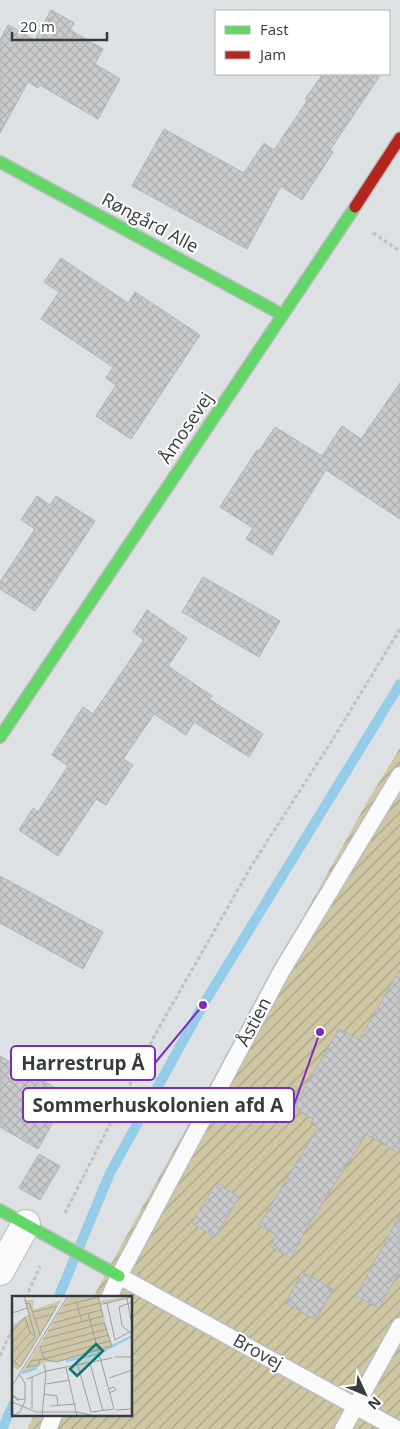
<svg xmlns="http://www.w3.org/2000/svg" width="400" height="1429" font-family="'Open Sans',sans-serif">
<defs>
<pattern id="garden-furrows" width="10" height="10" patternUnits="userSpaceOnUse" patternTransform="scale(1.25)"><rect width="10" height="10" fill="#cfc7a3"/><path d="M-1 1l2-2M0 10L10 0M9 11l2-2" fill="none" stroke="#a9a386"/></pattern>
<pattern id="building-cross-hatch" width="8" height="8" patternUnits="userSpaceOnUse" patternTransform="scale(1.25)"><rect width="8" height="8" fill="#c8cacc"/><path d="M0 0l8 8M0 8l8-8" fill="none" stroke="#adaeb0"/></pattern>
</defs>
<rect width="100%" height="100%" fill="#dee1e3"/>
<!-- garden -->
<path fill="url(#garden-furrows)" d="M400 748V1429H27L34 1415H131V1298H93L112 1262 367 802Z"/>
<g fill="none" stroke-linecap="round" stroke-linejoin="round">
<!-- stream -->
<path stroke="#95cde8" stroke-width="10" d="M58 1298 110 1173 203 1005 400 684
M2 1429 14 1403"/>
</g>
<!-- building -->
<path fill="url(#building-cross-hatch)" stroke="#b1b3b5" d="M51 10 74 23 70 30 103 49 95 64 120 79 98 119 40 85 38 88 28 82 0 133V40L8 25 35 40Z
M323 74H381L330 150 333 152 302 200 281 186 247 249 132 186 164 129 244 173 264 143 274 150 307 101 305 99Z
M61 258 128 303 135 292 200 335 131 439 96 416 116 385 106 378 113 367 41 319 59 292 44 282Z
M400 383V519L326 470 272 555 246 539 253 528 220 507 257 450 259 451 275 427 322 456 342 426 361 439Z
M37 496 50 505 56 496 95 521 35 611 0 589V582L35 529 21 520Z
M203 577 280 621 259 657 182 612Z
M147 610 187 638 168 666 212 696 209 699 263 734 249 757 194 722 186 735 154 714 123 759 133 765 106 805 96 799 58 856 19 830 33 808 38 812 68 766 52 755 83 707 93 714 144 640 133 632Z
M0 876 103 932 83 969 0 923Z
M400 969V1154L366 1134 312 1220H311L291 1258 270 1246 276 1235 259 1225 318 1127 311 1123 313 1119 293 1108 339 1029 359 1040Z
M0 1056 68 1095 38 1149 0 1127Z
M39 1154 60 1166 40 1200 19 1188Z
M216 1183 239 1197 215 1237 192 1223Z
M400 1214V1270L379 1308 356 1296Z
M302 1272 333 1289 316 1320 286 1303Z"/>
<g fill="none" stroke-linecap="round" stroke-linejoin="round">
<!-- lane casing -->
<g stroke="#babdbe" stroke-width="19">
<path id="lane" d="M119 1276 397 1429
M109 1298 119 1276 281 972 400 775
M48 1429 54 1415
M343 1429 400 1326"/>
</g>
<!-- street casing -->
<g stroke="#babdbe" stroke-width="30">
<path id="street" d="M0 1271 26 1224"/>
</g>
<!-- fast casing -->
<g stroke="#babdbe" stroke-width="14">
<path id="fast" d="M0 162 283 315
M0 737 355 207
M0 1210 119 1276"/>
</g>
<!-- jam casing -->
<g stroke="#babdbe" stroke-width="14">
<path id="jam" d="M355 207 400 138"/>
</g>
<!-- path -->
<path stroke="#c0c1c1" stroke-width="3" stroke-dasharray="4 2.5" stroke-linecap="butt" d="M373 233 400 251
M65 1213 157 1031 252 865 333 739 400 629
M26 1298 40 1266
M0 1356 14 1325"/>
<!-- lane -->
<use href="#lane" stroke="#fafafb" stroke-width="16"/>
<!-- street -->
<use href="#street" stroke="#fafafb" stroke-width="28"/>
<!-- fast -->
<use href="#fast" stroke="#63d668" stroke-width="11"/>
<!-- jam -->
<use href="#jam" stroke="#b3261e" stroke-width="11"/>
</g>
<g text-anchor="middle" stroke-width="4" stroke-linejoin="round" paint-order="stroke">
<!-- street labels -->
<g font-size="18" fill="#383b3c" stroke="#fff">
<text transform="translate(150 223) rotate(28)" y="6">Røngård Alle</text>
<text transform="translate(186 428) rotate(-56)" y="6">Åmosevej</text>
<text transform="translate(254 1022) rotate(-62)" y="6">Åstien</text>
<text transform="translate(258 1352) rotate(29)" y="6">Brovej</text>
</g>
</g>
<!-- overview -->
<g transform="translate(12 1296)">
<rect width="120" height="120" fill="#dee1e3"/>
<path d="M64 0H86L88 5 120 0 89 9 100 51 44 66H33L23 72 11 75 56 2ZM13 4H22L21 14 49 4 6 74 0 70V30L17 18Z" fill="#cfc7a3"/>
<path fill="none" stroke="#95cde8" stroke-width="2.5" d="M54 65 85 58 120 40M10 77 25 72"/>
<path fill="none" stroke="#9c9fa0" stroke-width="1" d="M12 0 23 40M115 2 120 29M64 5 70 26M120 6 107 11 110 30 120 38M95 7 103 44M91 8 120 1M51 10 86 1M21 16 45 10 28 39M0 17 15 12M76 17 102 113M46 18 88 7M23 23 41 18M41 27 89 14M36 35 91 20 86 0M0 36 13 21 18 36 23 41 2 66M31 43 92 27 100 50 44 66 32 63M103 44 117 36M0 47 16 29M0 57 19 36M30 57 96 39M103 61H120M32 63 28 51 95 33M32 63 98 45M0 64 8 71 28 39 18 8 13 7M78 67 91 115M16 70H26L28 64M66 70 79 116 102 113M15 72 19 65 32 63M54 72 65 120M20 81V113M97 82 120 74M15 83 34 75 100 62M34 88 58 84M0 90 56 0M96 93 102 91 104 94 97 97M32 98 45 100 46 110M7 103 0 99 5 104 13 103M0 106 24 116H65L82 120M38 110 64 108M104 114 120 113M0 120 8 116 13 105V87L7 78M30 120 34 77 32 68"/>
<path fill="#0f766e" fill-opacity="0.15" stroke="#0f766e" stroke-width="2.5" d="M84 48 91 55 65 80 58 73Z"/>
<rect width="120" height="120" fill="none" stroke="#383b3c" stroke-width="2.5"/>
</g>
<!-- callouts -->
<path fill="none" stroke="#7b2cbf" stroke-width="2" d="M203 1005L155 1063M320 1032L294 1105"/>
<g fill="#7b2cbf" stroke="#fff" stroke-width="2">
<circle cx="203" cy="1005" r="5"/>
<circle cx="320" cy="1032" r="5"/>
</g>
<g fill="#fff" stroke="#7b2cbf" stroke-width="2">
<rect x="11" y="1046" width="144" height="34" rx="5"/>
<rect x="23" y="1088" width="271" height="34" rx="5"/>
</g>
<g font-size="19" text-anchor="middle" font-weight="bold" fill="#383b3c">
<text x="83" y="1070">Harrestrup Å</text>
<text x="158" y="1112">Sommerhuskolonien afd A</text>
</g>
<!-- legend -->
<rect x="215" y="10" width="175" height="65" fill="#ffffff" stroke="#afb1b1"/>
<rect x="225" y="26" width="25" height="8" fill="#63d668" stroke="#afb1b1"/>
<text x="260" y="35" font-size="15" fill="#383b3c">Fast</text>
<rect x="225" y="51" width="25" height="8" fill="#b3261e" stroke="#afb1b1"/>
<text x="260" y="60" font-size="15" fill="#383b3c">Jam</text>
<!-- north arrow -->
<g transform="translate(365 1394) rotate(134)" stroke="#ffffff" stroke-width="4" paint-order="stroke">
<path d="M0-4L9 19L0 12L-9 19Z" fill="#383b3c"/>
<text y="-8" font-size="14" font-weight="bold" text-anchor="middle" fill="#383b3c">N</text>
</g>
<!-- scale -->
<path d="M12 32v8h95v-8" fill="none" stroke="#383b3c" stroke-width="2.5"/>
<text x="20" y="32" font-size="15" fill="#383b3c" stroke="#ffffff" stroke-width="4" paint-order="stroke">20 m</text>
</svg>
